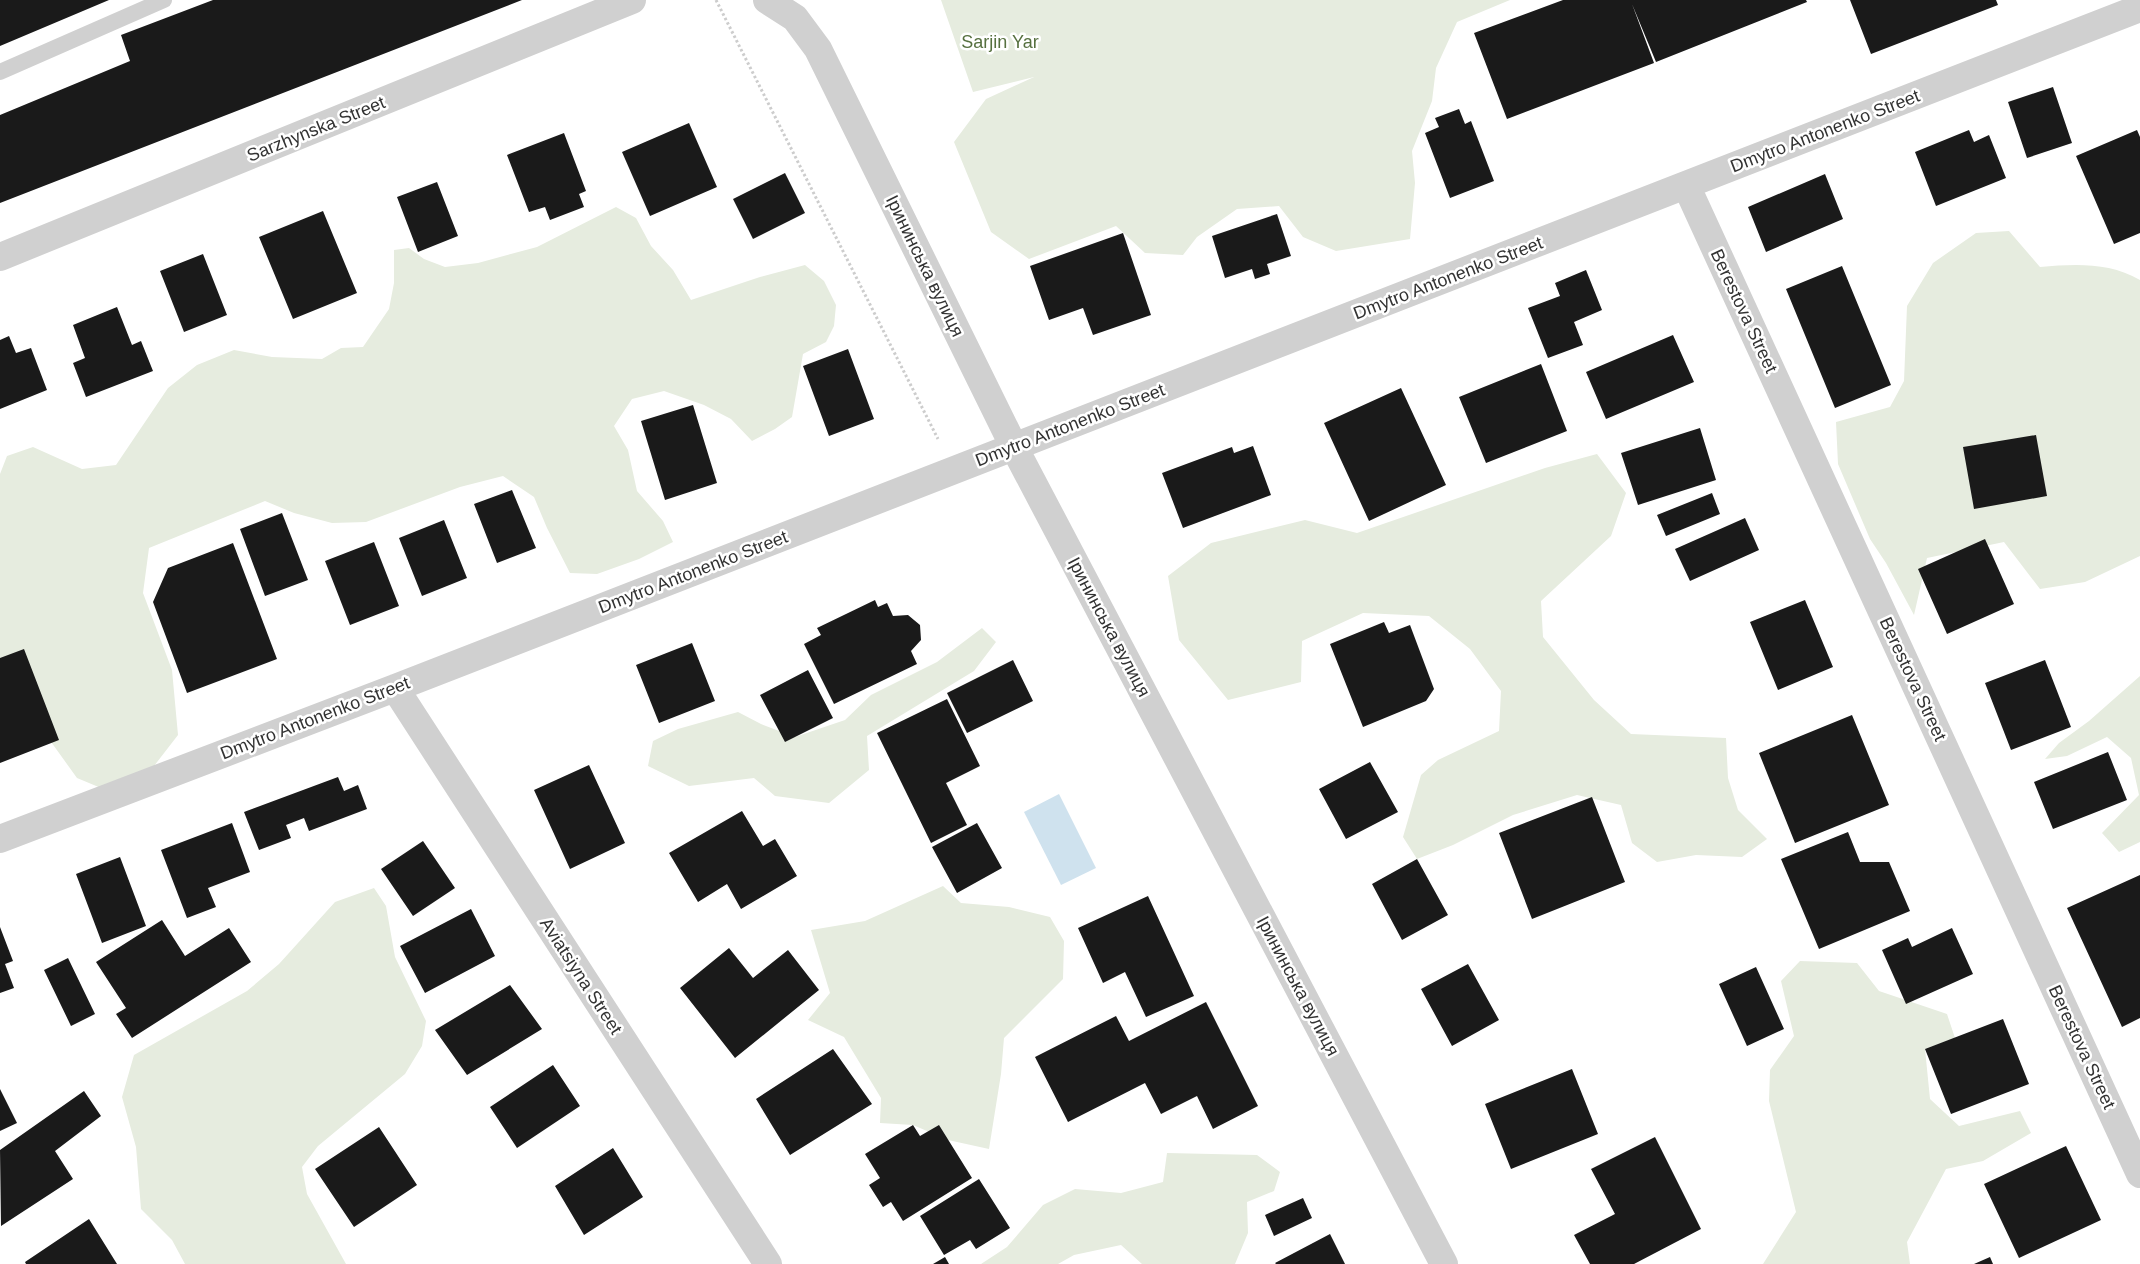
<svg xmlns="http://www.w3.org/2000/svg" width="2140" height="1264" font-family="Arial,sans-serif">
<rect width="100%" height="100%" fill="#fff"/>
<!-- green -->
<path fill="#e6ecdf" d="M941 0H1510L1457 22 1436 68 1432 101 1412 151 1415 183 1410 239 1336 251 1303 237 1279 206 1237 209 1197 237 1183 255 1145 253 1116 226 1029 259 991 232 954 142 986 99 1034 77 973 92Z
M616 207 636 218 651 246 673 270 691 300 760 277 805 265 824 281 836 305 834 326 826 342 803 354 792 417 775 429 752 441 731 419 704 405 664 391 632 399 614 426 628 450 637 491 663 521 673 542 639 559 597 574 570 573 547 528 534 497 503 476 460 487 366 522 332 523 294 513 265 501 149 548 143 593 172 670 178 735 154 766 101 788 77 778 0 671V474L7 456 33 447 82 469 116 465 168 388 197 365 234 350 272 357 322 359 341 348 363 347 389 309 394 283V250L409 248 424 259 445 267 478 263 537 247Z
M2009 231 2040 267C2075 264 2109 262 2140 280V556L2085 582 2040 589 2004 542 1927 558 1914 615 1886 563 1870 539 1838 464 1836 422 1890 407 1904 381 1907 306 1933 263 1976 233Z
M1597 454 1626 493 1611 536 1541 601 1543 637 1594 700 1631 734 1726 738 1728 778 1738 810 1767 839 1742 857 1696 855 1657 862 1632 843 1621 805 1577 795 1513 815 1453 845 1417 859 1403 837 1421 775 1438 760 1499 731 1501 691 1470 649 1429 616 1363 613 1302 641 1301 682 1228 700 1179 640 1168 576 1211 543 1305 520 1357 533 1545 468Z
M982 628 996 642 974 671 867 736 869 770 829 803 775 796 754 778 689 786 648 766 653 741 678 729 738 712 761 724 795 737 845 720 871 695 937 662Z
M2140 676V842L2119 852 2102 833 2139 795 2131 758 2107 737 2067 756 2045 759 2059 743 2089 721Z
M943 886 961 903 1009 907 1050 917 1064 941 1063 979 1004 1038 1001 1074 989 1149 948 1140 913 1125 880 1123 881 1098 844 1037 808 1020 830 993 811 930 865 921Z
M374 888 386 906 395 957 426 1021 422 1046 405 1074 318 1146 302 1167 307 1194 346 1264H185L172 1240 141 1209 136 1147 122 1097 134 1055 247 991 279 964 335 902Z
M1800 961 1857 963 1879 991 1947 1014 1955 1038 1925 1049 1930 1099 1959 1126 2020 1111 2031 1133 1983 1161 1946 1169 1907 1242 1910 1264H1763L1796 1212 1769 1101 1770 1070 1794 1036 1781 981Z
M1167 1153 1257 1155 1280 1172 1274 1191 1247 1202 1248 1233 1235 1264H1142L1121 1245 1074 1255 1058 1264H981L1007 1247 1043 1205 1075 1189 1121 1193 1163 1182Z"/>
<!-- water -->
<path fill="#cfe2ee" d="M1059 794 1096 868 1061 885 1024 812Z"/>
<!-- building -->
<path fill="#1a1a1a" d="M0 0H109L0 46Z
M213 0H522L0 203V115L130 61 121 35Z
M1563 0H1806L1807 2 1656 62 1632 4 1654 63 1507 119 1474 33Z
M1850 0H1996L1998 5 1871 54Z
M2053 87 2072 143 2027 158 2008 102Z
M1459 109 1465 124 1471 121 1494 181 1450 198 1425 133 1439 127 1435 118Z
M689 123 717 187 650 216 622 152Z
M1969 130 1974 142 1989 135 2006 178 1936 206 1915 152Z
M2137 130 2140 137V233L2114 244 2076 156Z
M564 133 586 191 579 194 584 207 550 220 545 207 529 212 507 155Z
M785 173 805 213 753 239 733 199Z
M1825 174 1843 219 1766 252 1748 207Z
M437 182 458 236 418 252 397 197Z
M323 211 357 293 293 319 259 237Z
M1277 214 1291 256 1267 264 1270 274 1255 279 1252 269 1225 278 1212 236Z
M1123 233 1151 315 1093 335 1083 308 1049 320 1030 266Z
M203 254 227 315 184 332 160 271Z
M1842 266 1891 385 1835 408 1786 289Z
M1586 270 1602 310 1574 322 1583 345 1548 358 1528 308 1560 296 1555 283Z
M117 307 132 345 141 341 153 371 86 397 73 363 85 358 73 325Z
M1673 335 1694 382 1606 419 1586 372Z
M9 336 16 353 31 348 47 390 0 409V340Z
M848 349 874 419 829 436 803 366Z
M1541 364 1567 431 1486 463 1459 397Z
M1401 388 1446 485 1369 521 1324 423Z
M693 405 717 483 665 500 641 421Z
M1700 428 1716 480 1638 505 1621 453Z
M2036 435 2047 496 1974 509 1963 447Z
M1253 446 1271 495 1183 528 1162 473 1232 447 1234 453Z
M512 490 536 548 497 563 474 504Z
M1712 493 1720 514 1666 536 1657 515Z
M282 513 308 580 265 596 240 529Z
M1745 518 1759 550 1690 581 1675 549Z
M444 520 467 578 422 596 399 538Z
M1985 539 2014 604 1947 634 1918 569Z
M374 542 399 606 350 625 325 561Z
M233 543 277 659 187 693 153 602 168 568Z
M875 600 878 607 887 603 893 616 908 615 920 625 921 640 911 651 917 664 834 704 804 644 821 635 817 628Z
M1805 600 1833 667 1778 690 1750 622Z
M1384 622 1389 633 1410 625 1434 689 1426 701 1363 727 1330 644Z
M692 643 715 701 659 723 636 665Z
M24 649 59 740 0 763V658Z
M1013 660 1033 701 967 733 947 693Z
M2045 660 2071 727 2011 750 1985 683Z
M808 670 833 718 785 742 760 695Z
M947 699 980 766 946 783 967 825 931 843 877 733Z
M1852 715 1889 805 1795 843 1759 753Z
M2108 752 2127 800 2053 829 2034 782Z
M1370 762 1398 812 1346 839 1319 789Z
M589 765 625 843 570 869 534 790Z
M338 777 344 791 358 785 367 809 309 831 304 818 286 825 291 838 259 850 244 812Z
M1592 797 1625 882 1532 919 1499 833Z
M742 811 763 846 775 839 797 876 741 909 727 884 698 902 669 853Z
M232 823 250 872 208 888 216 907 187 918 161 850Z
M977 823 1002 868 957 893 932 847Z
M1848 832 1860 862H1889L1910 911 1819 949 1781 859Z
M423 841 455 888 413 916 381 869Z
M120 857 146 926 102 943 76 874Z
M1417 859 1448 915 1402 940 1372 884Z
M2140 875V1018L2122 1027 2067 908Z
M1148 896 1194 996 1146 1017 1125 972 1103 983 1078 928Z
M471 909 495 956 425 993 400 946Z
M162 920 185 956 229 928 251 962 132 1038 116 1014 126 1008 96 962Z
M0 927 13 961 5 964 14 988 0 993Z
M1952 928 1973 974 1906 1004 1882 950 1908 938 1912 947Z
M729 948 753 978 788 950 819 990 735 1058 680 988Z
M68 958 95 1014 71 1026 44 970Z
M1468 964 1499 1020 1452 1046 1421 989Z
M1756 967 1784 1029 1747 1046 1719 984Z
M510 985 542 1029 467 1075 435 1030Z
M1206 1002 1258 1106 1213 1129 1197 1096 1161 1114 1145 1083 1068 1122 1035 1057 1116 1016 1129 1041Z
M2003 1019 2029 1084 1951 1114 1925 1049Z
M833 1049 872 1104 790 1155 756 1099Z
M553 1065 580 1106 517 1148 490 1107Z
M1572 1069 1598 1134 1511 1169 1485 1104Z
M0 1089 17 1123 0 1131Z
M84 1091 101 1116 55 1151 73 1179 1 1226 0 1150Z
M913 1125 920 1136 939 1125 972 1178 903 1221 891 1202 883 1207 869 1185 880 1178 865 1154Z
M379 1127 417 1185 354 1227 315 1169Z
M1655 1137 1701 1229 1634 1264H1590L1574 1235 1615 1214 1591 1169Z
M2066 1146 2101 1220 2019 1258 1984 1184Z
M613 1148 643 1197 584 1235 555 1186Z
M979 1179 1010 1228 976 1249 970 1240 944 1255 920 1216Z
M1303 1198 1312 1218 1274 1236 1265 1215Z
M89 1219 117 1264H26L25 1262Z
M1330 1234 1345 1264H1276L1275 1263Z
M945 1257 949 1264H933Z
M1990 1257 1993 1264H1974Z"/>
<g fill="none" stroke-linecap="round" stroke-linejoin="round">
<!-- path -->
<path stroke="#cdcdcd" stroke-width="3" stroke-dasharray="2.5 2.5" stroke-linecap="butt" d="M716 0 938 439"/>
<!-- service -->
<path stroke="#d0d0d0" stroke-width="16" d="M0 72 164 0"/>
<!-- minor -->
<path stroke="#d0d0d0" stroke-width="28" d="M767 0 795 18 818 49 1014 447 1444 1264
M1686 185 2140 1174
M0 257 632 0
M395 688 768 1264
M0 839 395 688 2140 8"/>
</g>
<g text-anchor="middle" stroke-width="5" stroke-linejoin="round" paint-order="stroke">
<!-- park labels -->
<g font-size="18" fill="#56703f" stroke="#fff">
<text x="1000" y="48">Sarjin Yar</text>
</g>
<!-- street labels -->
<g font-size="18" fill="#333" stroke="#fff">
<text transform="translate(316 129) rotate(-22)" y="6">Sarzhynska Street</text>
<text transform="translate(1825 131) rotate(-21)" y="6">Dmytro Antonenko Street</text>
<text transform="translate(925 266) rotate(64)" y="6">Ірининська вулиця</text>
<text transform="translate(1448 278) rotate(-21)" y="6">Dmytro Antonenko Street</text>
<text transform="translate(1744 311) rotate(65)" y="6">Berestova Street</text>
<text transform="translate(1070 425) rotate(-21)" y="6">Dmytro Antonenko Street</text>
<text transform="translate(693 572) rotate(-21)" y="6">Dmytro Antonenko Street</text>
<text transform="translate(1109 627) rotate(62)" y="6">Ірининська вулиця</text>
<text transform="translate(1913 679) rotate(65)" y="6">Berestova Street</text>
<text transform="translate(315 718) rotate(-21)" y="6">Dmytro Antonenko Street</text>
<text transform="translate(581 976) rotate(57)" y="6">Aviatsiyna Street</text>
<text transform="translate(1298 986) rotate(62)" y="6">Ірининська вулиця</text>
<text transform="translate(2082 1047) rotate(65)" y="6">Berestova Street</text>
</g>
</g>
</svg>
